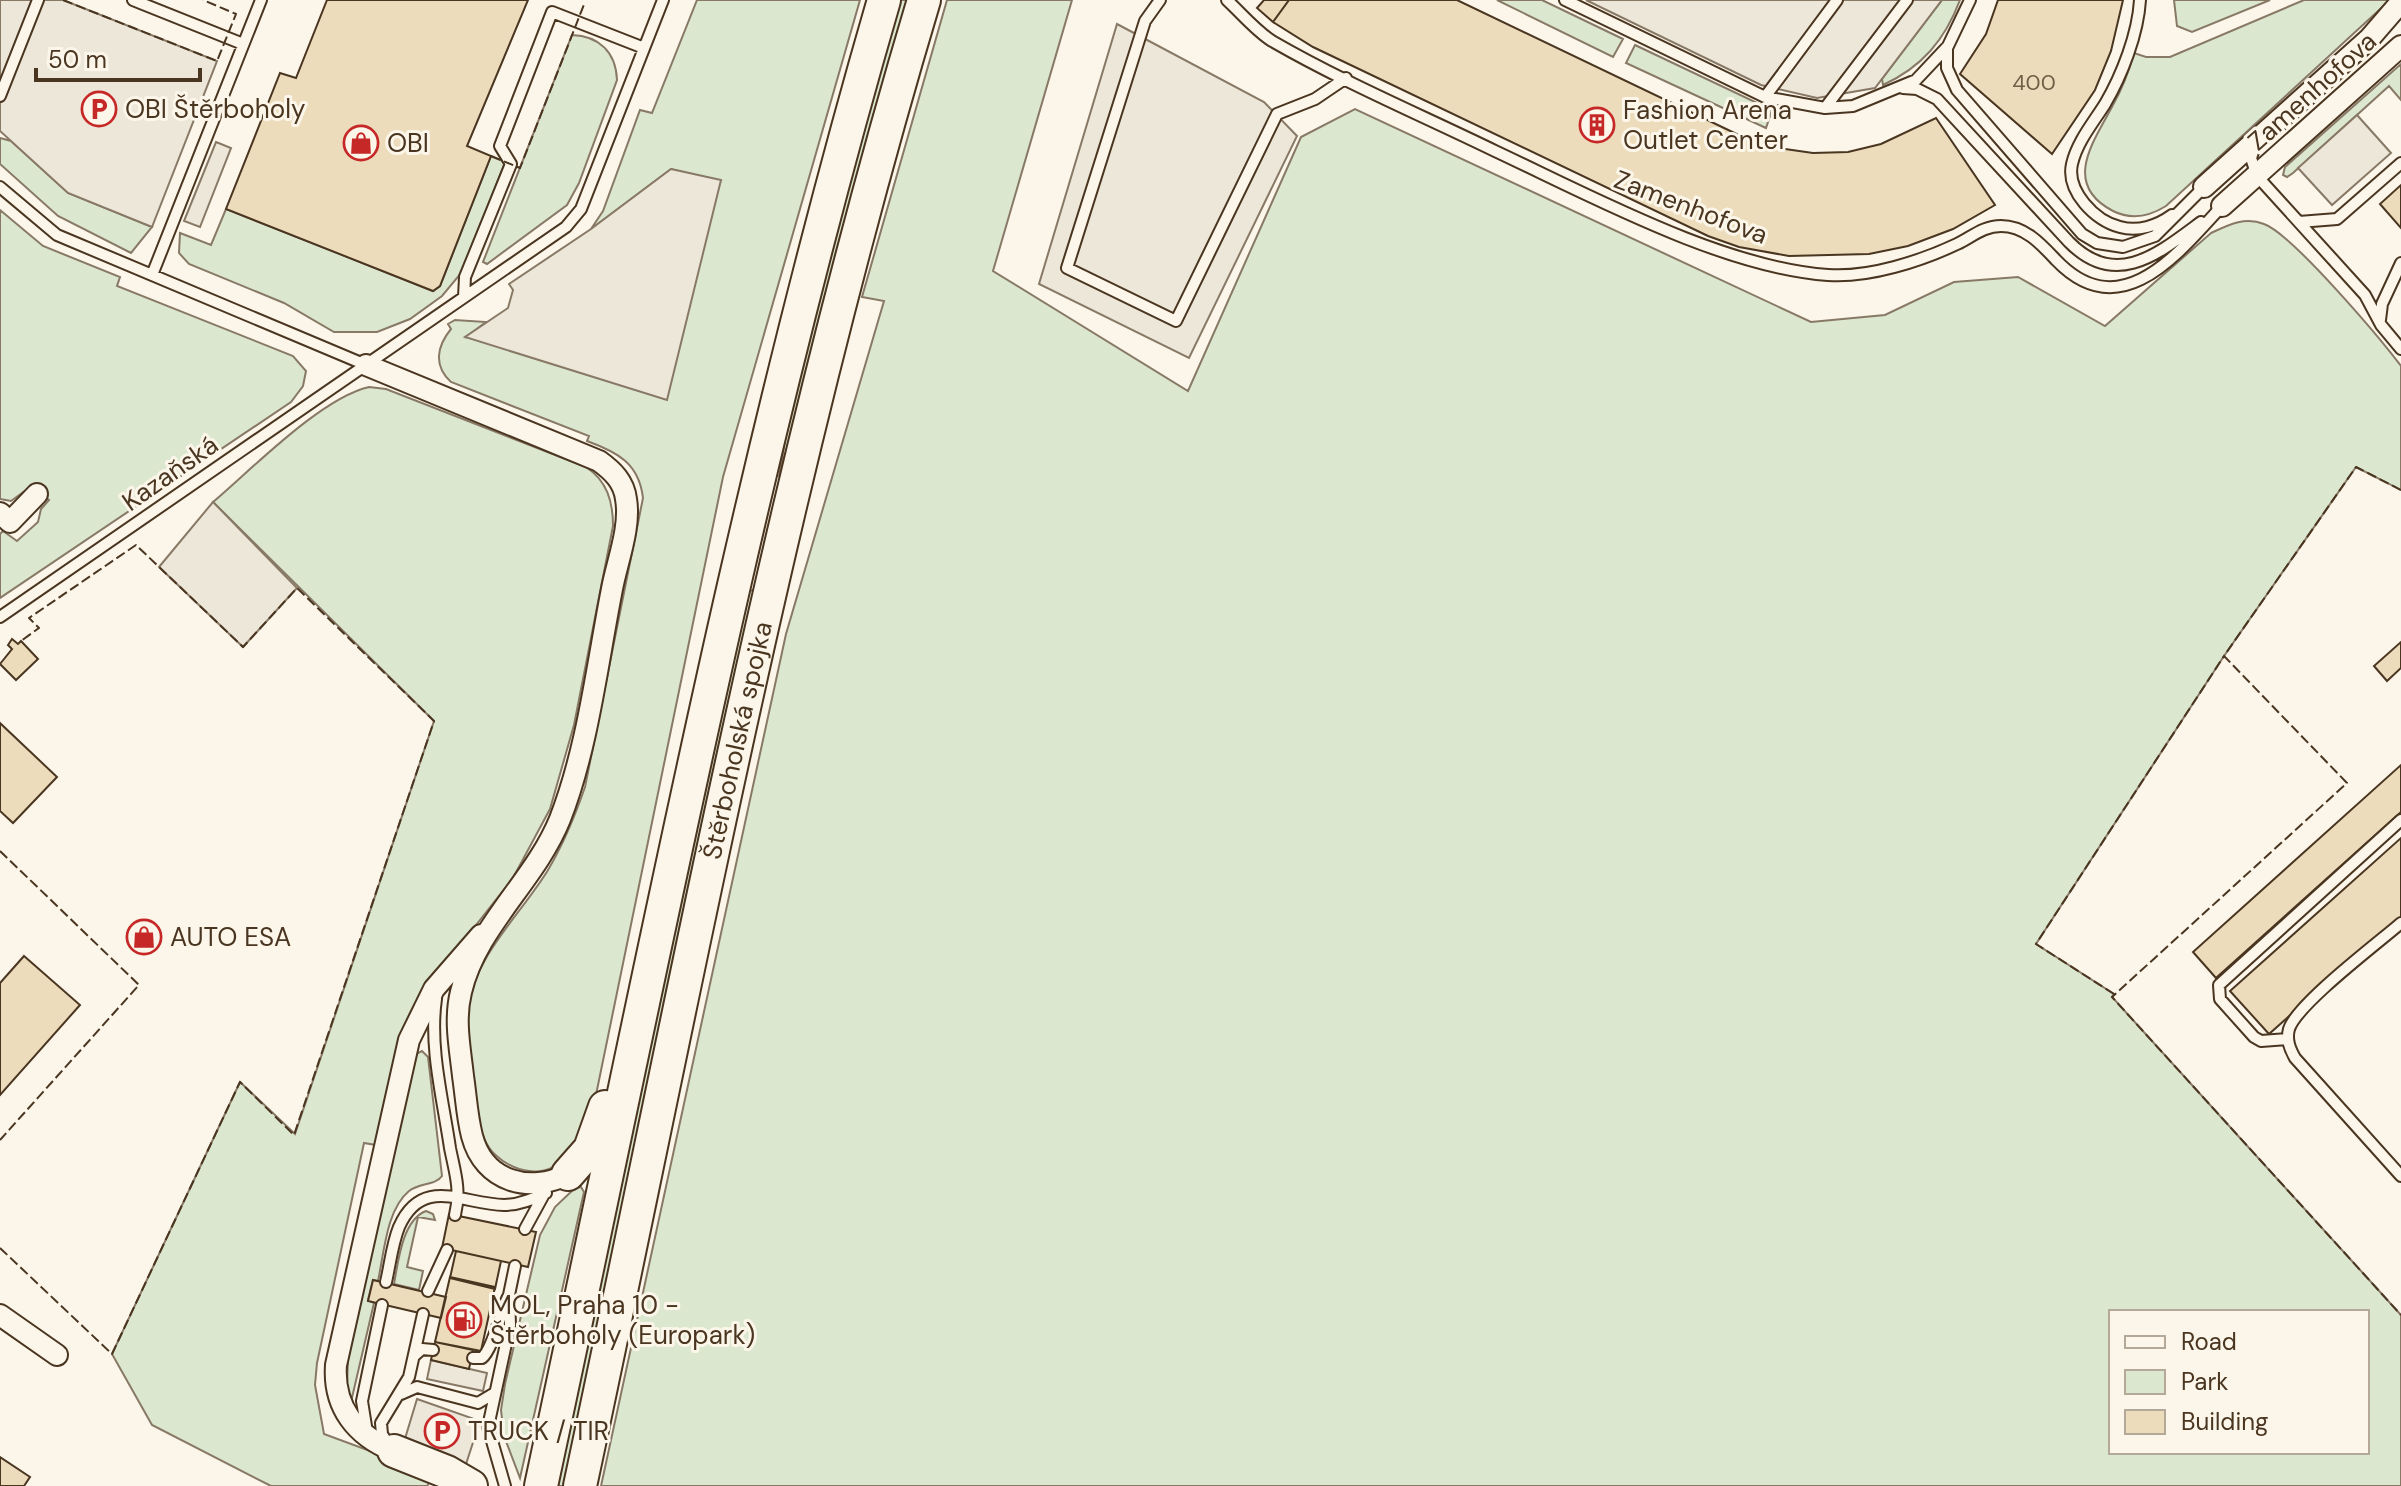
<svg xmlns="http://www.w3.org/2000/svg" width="2401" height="1486" font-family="'DM Sans',sans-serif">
<rect width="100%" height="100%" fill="#fbf6e9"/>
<!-- green -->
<path fill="#dce7d0" stroke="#887966" stroke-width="2" fill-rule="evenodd" d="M697 0H860L723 477 590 1124C581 1136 569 1158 555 1166 530 1180 494 1164 484 1138 474 1115 464 1030 468 1006 476 954 522 913 548 870 564 843 575 816 585 787L643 498C639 463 617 452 587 441L589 436 451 382C433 366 437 346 451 329L448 324 455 320 486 322 465 338 720 181 671 169 591 229 603 211 640 110 652 113Z
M898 0H909L779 477 794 386Z
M947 0H1072L993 271 1188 391 1301 137 1355 109 1811 322 1885 315 1954 282 2018 277 2105 326 2211 233C2228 225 2245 216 2264 224 2292 234 2379 337 2401 366V490L2356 467 2224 656 2036 944 2114 994 2112 997 2401 1315V1486H601L786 634 884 301 862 297ZM2367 1312V1452H2111V1312Z
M1497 0H1542L1623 39 1613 57Z
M1942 0H1960C1945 40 1922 67 1883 85L1882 79Z
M2174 0H2270L2192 32 2177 26Z
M2304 0H2390L2166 206C2150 216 2131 220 2113 211 2061 184 2094 141 2113 105 2122 89 2129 71 2134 53L2146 57H2170Z
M572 35C599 36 616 52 617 80L579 183 567 205 487 264 483 262Z
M1635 45 1772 110 1766 128 1626 63Z
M2401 64V100L2389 86 2293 173 2287 177 2283 175 2285 167Z
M0 138 11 141 68 193 152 227 131 253 58 216 0 164Z
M491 156 505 162 462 272 442 296 410 319 377 332H334L284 303 189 264 179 253 180 233 211 245 226 209 433 291 440 286Z
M0 210 43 246 120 277 117 286 293 356 306 371 303 386 291 402 0 598V534L3 531 17 541 38 522 41 509 49 500 33 485 11 501 0 499Z
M369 387 386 389 586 467C607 481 613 501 613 526L574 725 550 809 513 878 418 999 406 1023 376 1145 364 1143 317 1363 315 1385 324 1434 435 1475 427 1486H271L152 1425 112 1354 240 1082 295 1134 434 721 213 502C252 469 321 398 369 387Z
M754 590 567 1486H556L731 668 749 591Z
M422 1051 428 1057 442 1176C436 1185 419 1183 409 1191 386 1210 384 1254 378 1281L373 1280 368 1300 374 1303 351 1402 347 1386 348 1358 416 1054Z
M581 1187 584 1192 520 1478 504 1436 501 1410 505 1384 540 1235 555 1207 575 1188Z
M426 1211 433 1214 435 1220 418 1217 407 1267 423 1271 419 1290 394 1284C398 1263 402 1220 426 1211Z"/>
<!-- parking -->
<path fill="#ede7d9" stroke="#887966" stroke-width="2" d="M0 0H63L217 61 152 227 68 193 0 131Z
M1586 0H1942L1875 88 1817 98 1761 85Z
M1117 24 1264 102 1297 136 1189 358 1039 284Z
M2357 115 2391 153 2332 205 2298 168Z
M216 142 231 148 200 227 184 221Z
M671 169 721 180 667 400 465 337 508 308 513 290 509 284 591 229Z
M213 502 297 588 243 647 159 567Z
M431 1360 487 1373 483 1391 427 1379Z
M417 1399 480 1421 466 1464 404 1442Z"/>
<!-- building -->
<path fill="#ecdcbc" stroke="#4a3520" stroke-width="2" d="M327 0H528L467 146 491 156 440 286 433 291 226 209 280 73 296 78Z
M1264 0H1289L1273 22 1257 8Z
M1289 0H1457L1747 139 1778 148 1813 153 1848 152 1881 144 1936 118 1995 205 1953 229 1908 246 1869 254 1789 256 1739 247 1708 236 1313 47 1273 22Z
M1998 0H2123L2111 51 2095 90 2052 154 1960 74 1986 34Z
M2401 185V228L2380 204Z
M12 639 18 644 21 641 38 659 16 680 0 664 12 649 8 645Z
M2401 642V668L2387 681 2374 666Z
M0 723 57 777 13 823 0 811Z
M2401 765V812L2216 978 2193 952Z
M2401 838V917L2269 1034 2230 991Z
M24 956 80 1005 0 1095V983Z
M449 1214 536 1232 528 1267 442 1248Z
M456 1251 501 1261 495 1289 450 1278Z
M450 1277 495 1287 481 1351 435 1342Z
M373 1280 446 1297 441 1318 368 1301Z
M435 1342 473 1350 469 1369 431 1360Z
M0 1457 30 1477 24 1486H0Z"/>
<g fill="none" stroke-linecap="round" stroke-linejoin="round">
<!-- service casing -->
<g stroke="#4a3520" stroke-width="14">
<path id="service" d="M133 0 243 44
M1160 0 1145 21 1067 268 1176 321 1277 114 1315 99 1346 78
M1227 0C1241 13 1256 31 1272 41 1343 82 1421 115 1495 151 1591 196 1724 268 1828 275 1869 278 1921 261 1957 244 1972 237 1983 226 2001 226 2025 226 2041 244 2056 260 2120 327 2177 255 2222 206
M1565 0 1765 97 1825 108 1853 106 1916 80 1948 46 1970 0
M2140 0C2138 34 2122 75 2105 104 2093 123 2077 142 2072 164 2066 191 2095 221 2120 227 2138 232 2157 226 2172 215
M1947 48V68L1957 90 2082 234 2097 243 2123 247 2155 236 2204 187
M1903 88 1917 89 1937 99 2069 242C2116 290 2159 253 2201 222
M0 96 38 0
M1765 97 1837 0
M1825 108 1907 0
M2255 146 2251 158 2257 176 2365 295 2381 325 2401 349
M0 187 57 235 366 365
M2299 222 2337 219 2401 163
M152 275 261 0
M464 297 465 277 511 164 500 146 552 12 644 48
M2380 320 2382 304 2401 263
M0 617 566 227 581 209 663 0
M2401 923C2378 943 2297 1004 2289 1029 2286 1040 2290 1049 2295 1058L2401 1176
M436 999C429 1047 443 1100 450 1148 455 1173 461 1189 455 1215
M2288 1039 2261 1041 2254 1037 2220 999 2219 985 2401 820
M525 1229 543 1196
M386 1282C390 1265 392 1244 399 1227 422 1175 462 1204 504 1205 519 1205 533 1199 546 1193
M428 1291 447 1250
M414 1356 422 1349 433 1350
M473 1358H482C493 1349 500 1313 508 1297
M401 1394 417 1387 478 1403 493 1394
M366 1426 362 1401 382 1305
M388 1444 382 1434 381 1423 409 1377 423 1314
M505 1486 488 1427 510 1325 509 1295 515 1266"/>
</g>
<!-- minor casing -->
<g stroke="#4a3520" stroke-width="24">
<path id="minor" d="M2204 187 2369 39 2401 2
M2222 206 2401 46
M366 365 599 461C613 471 624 482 626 499 631 527 617 562 612 589 597 665 588 747 560 819 535 881 476 927 461 992 454 1020 460 1048 463 1076 466 1096 467 1117 472 1136 484 1182 530 1194 568 1174
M0 513 10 522 37 494
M0 1315 57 1355
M394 1451C356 1436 333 1407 336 1365L409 1040 434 989 481 935"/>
</g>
<!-- trunk casing -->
<g stroke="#4a3520" stroke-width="36">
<g id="trunk">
<path d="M568 1174 590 1149 605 1107"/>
<path d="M394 1451 447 1472 471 1486"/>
<path d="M541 1486C648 989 742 488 884 0"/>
<path id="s1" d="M580 1486C686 990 778 487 924 0"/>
</g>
</g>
<!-- service -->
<use href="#service" stroke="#fbf6e9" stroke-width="10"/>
<!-- minor -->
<use href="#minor" stroke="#fbf6e9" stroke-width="20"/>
<!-- trunk -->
<use href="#trunk" stroke="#fbf6e9" stroke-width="32"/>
<!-- fence -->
<path stroke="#4a3520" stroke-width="2" stroke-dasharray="10 4" stroke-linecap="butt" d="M63 0 217 61 236 14 203 0
M491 156 520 168 585 2
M2401 490 2356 467 2224 656 2347 783 2112 997 2401 1315
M0 851 139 985 0 1140
M2114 994 2036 944 2224 656
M0 1248 112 1354 240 1082 294 1135 434 721 297 588 243 647 136 545 29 618 39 628 21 641"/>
</g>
<!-- icons -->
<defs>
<g id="parking-ring" transform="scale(1.8)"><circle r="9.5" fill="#fbf6e9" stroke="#c62828" stroke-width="1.5"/><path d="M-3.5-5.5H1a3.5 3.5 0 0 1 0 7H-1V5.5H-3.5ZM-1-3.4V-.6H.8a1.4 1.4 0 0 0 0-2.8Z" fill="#c62828"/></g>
<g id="building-ring" transform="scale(1.8)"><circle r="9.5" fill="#fbf6e9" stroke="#c62828" stroke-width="1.5"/><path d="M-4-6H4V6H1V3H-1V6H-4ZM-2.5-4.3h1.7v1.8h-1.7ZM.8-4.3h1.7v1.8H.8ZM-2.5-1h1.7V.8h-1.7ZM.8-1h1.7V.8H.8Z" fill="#c62828"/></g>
<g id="shop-ring" transform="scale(1.8)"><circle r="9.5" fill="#fbf6e9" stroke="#c62828" stroke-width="1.5"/><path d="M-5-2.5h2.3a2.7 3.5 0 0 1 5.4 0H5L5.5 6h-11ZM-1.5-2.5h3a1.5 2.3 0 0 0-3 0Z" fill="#c62828"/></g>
<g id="fuel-ring" transform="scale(1.8)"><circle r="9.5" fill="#fbf6e9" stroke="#c62828" stroke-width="1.5"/><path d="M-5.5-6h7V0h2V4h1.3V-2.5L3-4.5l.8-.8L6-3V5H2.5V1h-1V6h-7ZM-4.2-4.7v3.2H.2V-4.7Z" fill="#c62828"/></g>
</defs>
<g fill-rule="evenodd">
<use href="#parking-ring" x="99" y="109"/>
<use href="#building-ring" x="1597" y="125"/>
<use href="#shop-ring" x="361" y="143"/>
<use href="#shop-ring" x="144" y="937"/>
<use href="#fuel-ring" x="464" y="1320"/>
<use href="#parking-ring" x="442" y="1431"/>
</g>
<g text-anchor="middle" stroke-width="6" stroke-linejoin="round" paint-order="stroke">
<!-- number labels -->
<g font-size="22" fill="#725f47">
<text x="2034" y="90">400</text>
</g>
<!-- street labels -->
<g font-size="26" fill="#4a3520" stroke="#fbf6e9">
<text transform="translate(2312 91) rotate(-42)" y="9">Zamenhofova</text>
<text transform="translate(1691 207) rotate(21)" y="9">Zamenhofova</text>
<text transform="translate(170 473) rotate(-35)" y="9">Kazaňská</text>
<text dy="9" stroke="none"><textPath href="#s1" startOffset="762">Štěrboholská spojka</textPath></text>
</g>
<!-- poi labels -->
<g font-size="26" fill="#4a3520" stroke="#fbf6e9" text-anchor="start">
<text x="125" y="118">OBI Štěrboholy</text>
<text x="1623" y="119">Fashion Arena<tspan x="1623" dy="30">Outlet Center</tspan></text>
<text x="387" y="152">OBI</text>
<text x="170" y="946">AUTO ESA</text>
<text x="490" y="1314">MOL, Praha 10 -<tspan x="490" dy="30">Štěrboholy (Europark)</tspan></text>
<text x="468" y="1440">TRUCK / TIR</text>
</g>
</g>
<!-- legend -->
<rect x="2109" y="1310" width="260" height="144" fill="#fbf6e9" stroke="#b4a999" stroke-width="2"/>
<rect x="2125" y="1336" width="40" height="12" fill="#fbf6e9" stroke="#b4a999" stroke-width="2"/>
<text x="2181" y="1350" font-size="24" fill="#4a3520">Road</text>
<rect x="2125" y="1370" width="40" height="24" fill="#dce7d0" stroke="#b4a999" stroke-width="2"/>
<text x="2181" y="1390" font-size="24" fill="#4a3520">Park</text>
<rect x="2125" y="1410" width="40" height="24" fill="#ecdcbc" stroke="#b4a999" stroke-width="2"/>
<text x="2181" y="1430" font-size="24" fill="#4a3520">Building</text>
<!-- scale -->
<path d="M36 68v12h164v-12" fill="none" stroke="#4a3520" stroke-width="4"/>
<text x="48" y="68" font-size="24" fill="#4a3520" stroke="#fbf6e9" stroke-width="6" paint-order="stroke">50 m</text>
</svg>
